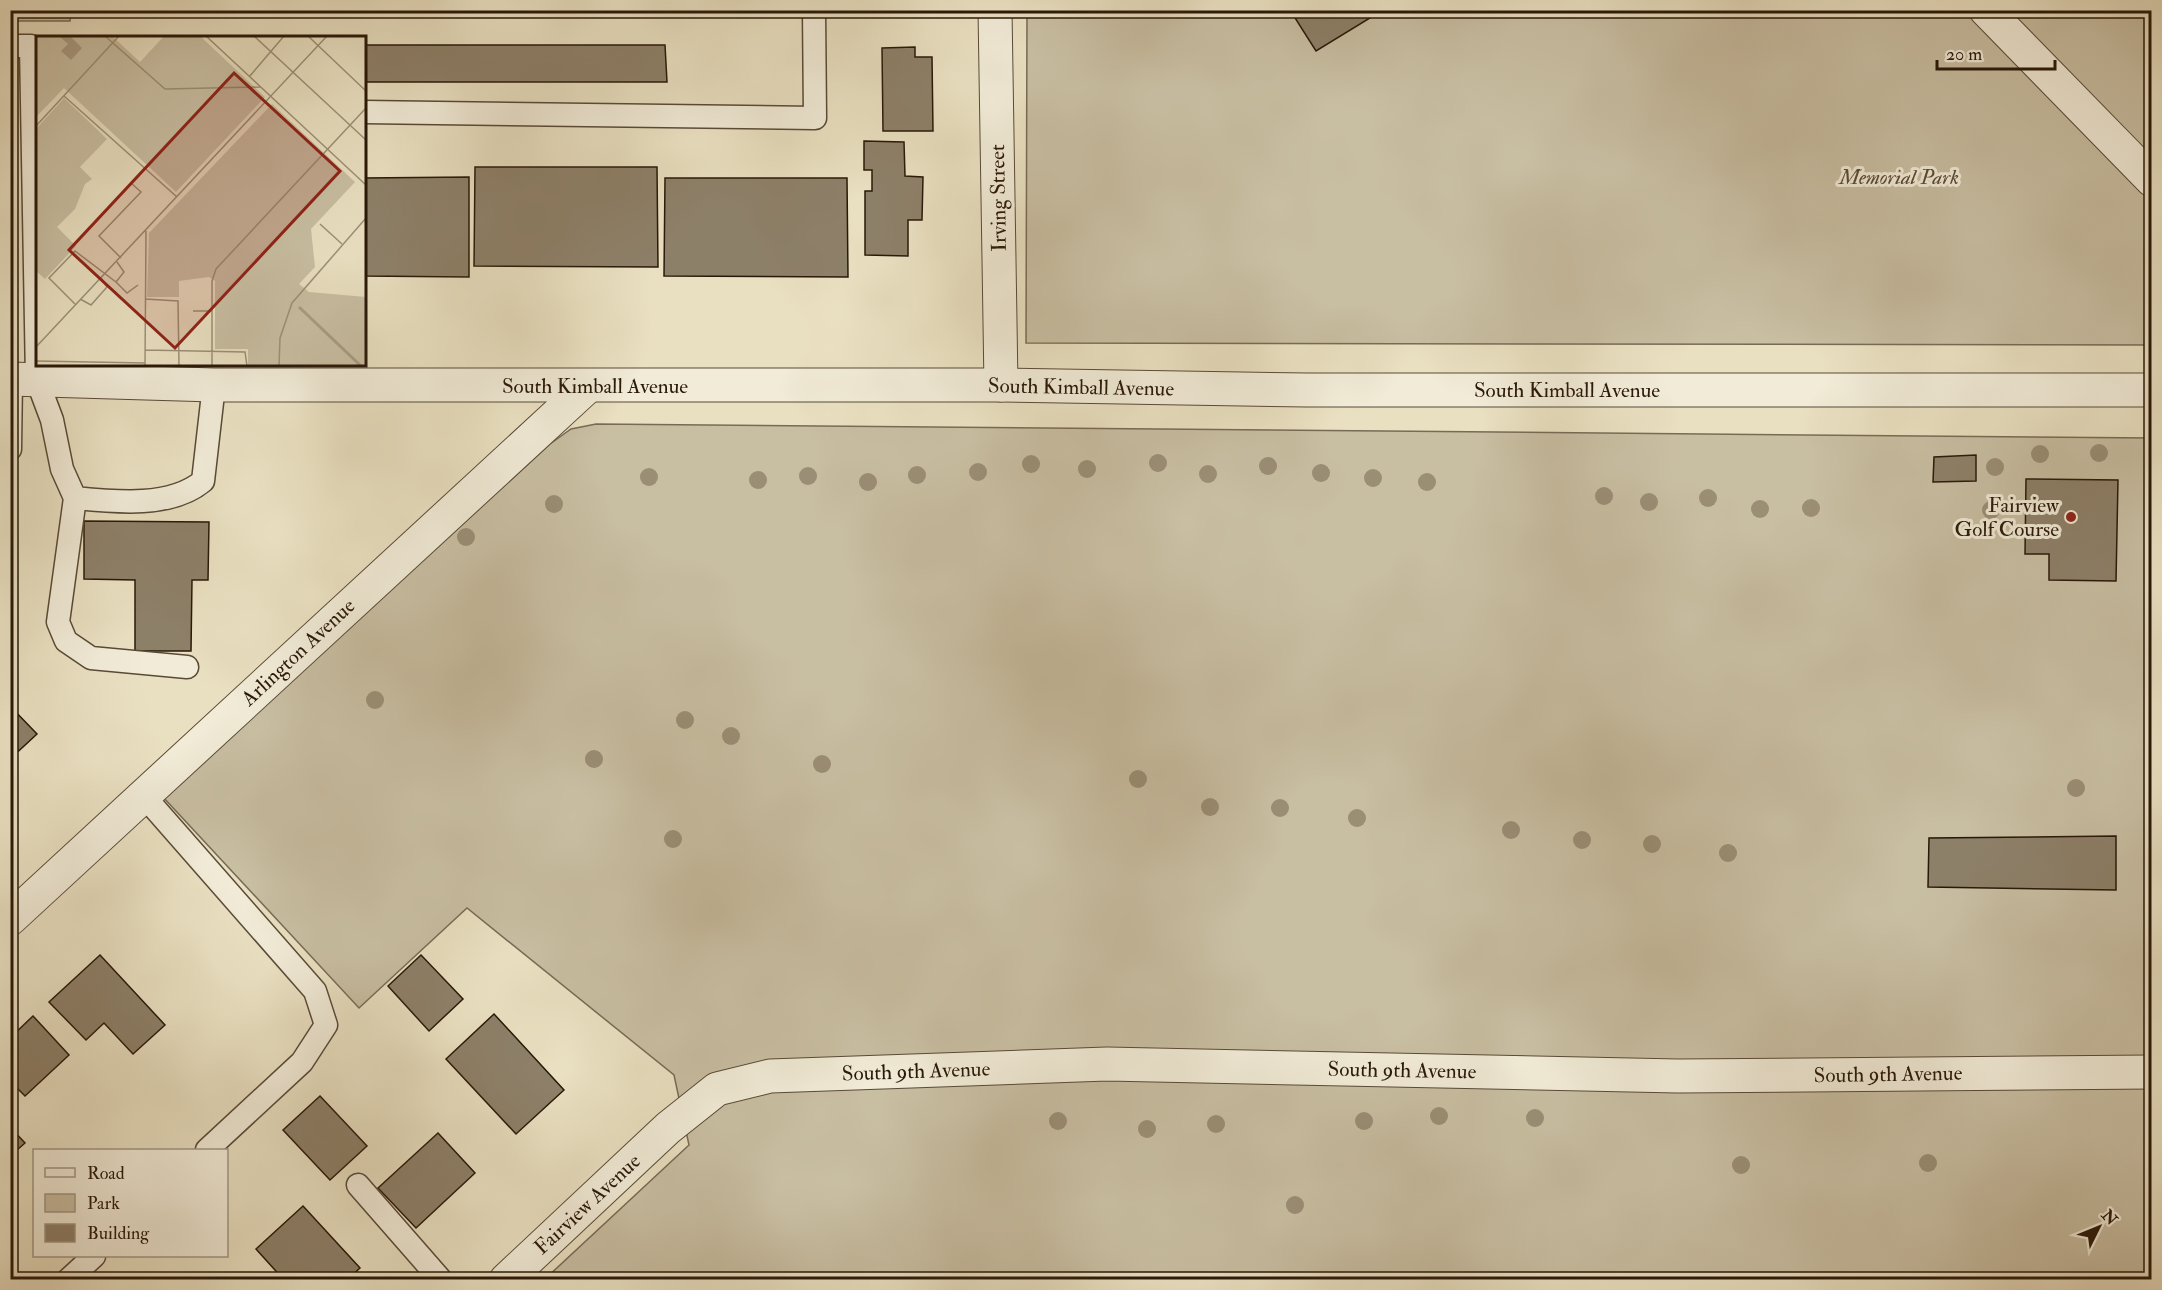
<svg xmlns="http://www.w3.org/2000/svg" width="2162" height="1290" font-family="'IM FELL Double Pica',serif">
<rect width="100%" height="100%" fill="#e9e0c1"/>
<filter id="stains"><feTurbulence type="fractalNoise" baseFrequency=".00333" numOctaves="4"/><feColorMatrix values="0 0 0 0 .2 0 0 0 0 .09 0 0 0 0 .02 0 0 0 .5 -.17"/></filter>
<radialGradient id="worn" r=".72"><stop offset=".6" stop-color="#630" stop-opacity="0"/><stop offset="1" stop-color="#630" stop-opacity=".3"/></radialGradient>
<!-- green -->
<path fill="#c8bea2" stroke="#786b56" stroke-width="1.5" d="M10 11H71L70 21H11Z
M1027 11H2151V345L1026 343Z
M596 424 2151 438V1279H545L689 1145 674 1075 467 908 359 1008 163 797 550 444 571 429Z"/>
<!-- building -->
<path fill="#8d8069" stroke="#291809" stroke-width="1.5" d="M1290 10H1383L1316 51Z
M364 45H665L667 82H364Z
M915 47V57H932L933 131H883L882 48Z
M864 141 904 142 905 176 923 177 922 220H908V256L865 255V191H872V170H864Z
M475 167H657L658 267 474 266Z
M469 177V277L364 276V178Z
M665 178H847L848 277 664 276Z
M1976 455V481L1933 482 1934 457Z
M2026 479 2118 480 2116 581 2049 580V554H2025Z
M84 521 209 522 208 580H192L191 651H135V580L84 579Z
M10 706 37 734 10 759Z
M2116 836V890L1928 887 1929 838Z
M100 955 165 1025 133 1054 104 1023 86 1040 49 1002Z
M421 955 463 999 429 1031 388 986Z
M494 1014 564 1090 516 1134 446 1059Z
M33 1016 69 1055 25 1096 10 1081V1038Z
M320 1096 367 1146 330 1180 283 1130Z
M10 1127 25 1143 10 1156Z
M438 1133 475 1173 416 1228 378 1188Z
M303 1206 360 1268 347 1280H284L256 1249Z"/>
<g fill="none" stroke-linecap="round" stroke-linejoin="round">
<!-- service casing -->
<g stroke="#594a37" stroke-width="25">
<path id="service" d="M10 46H31L37 380 52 420 62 469 75 498C115 502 171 508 203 481L214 385
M364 112 815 118 814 10
M10 449 11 379
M75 498 58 622 66 641 91 658 187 667
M144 796 315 991 326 1025 302 1062 207 1150
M358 1185 441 1280
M68 1280 94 1256"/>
</g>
<!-- minor casing -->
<g stroke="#594a37" stroke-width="35">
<path id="minor" d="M995 10 1001 385
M1986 10 2152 180
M10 919 587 387
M506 1280 668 1128 717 1089 770 1076 1107 1064 1678 1076 2152 1072"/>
</g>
<!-- tertiary casing -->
<g stroke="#594a37" stroke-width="35">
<path id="tertiary" d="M10 379 214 385H1001L1307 390H2152"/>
</g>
<!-- service -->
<use href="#service" stroke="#f1ebd7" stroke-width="22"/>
<!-- minor -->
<use href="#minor" stroke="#f1ebd7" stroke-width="33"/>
<!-- tertiary -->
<use href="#tertiary" stroke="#f1ebd7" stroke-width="33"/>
</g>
<!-- trees -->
<g fill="#9a8e75">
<circle cx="2099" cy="453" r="9"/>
<circle cx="2040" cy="454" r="9"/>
<circle cx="1158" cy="463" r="9"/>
<circle cx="1031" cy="464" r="9"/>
<circle cx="1268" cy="466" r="9"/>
<circle cx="1995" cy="467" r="9"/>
<circle cx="1087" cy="469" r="9"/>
<circle cx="978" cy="472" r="9"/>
<circle cx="1321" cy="473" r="9"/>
<circle cx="1208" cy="474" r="9"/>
<circle cx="917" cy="475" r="9"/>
<circle cx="808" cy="476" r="9"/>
<circle cx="649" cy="477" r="9"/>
<circle cx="1373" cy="478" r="9"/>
<circle cx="758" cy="480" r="9"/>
<circle cx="868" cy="482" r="9"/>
<circle cx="1427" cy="482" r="9"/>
<circle cx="1604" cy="496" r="9"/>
<circle cx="1708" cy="498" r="9"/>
<circle cx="1649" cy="502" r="9"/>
<circle cx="554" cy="504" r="9"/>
<circle cx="1811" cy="508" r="9"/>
<circle cx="1760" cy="509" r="9"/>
<circle cx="1991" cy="510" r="9"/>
<circle cx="466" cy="537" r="9"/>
<circle cx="375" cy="700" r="9"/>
<circle cx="685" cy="720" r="9"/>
<circle cx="731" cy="736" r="9"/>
<circle cx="594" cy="759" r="9"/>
<circle cx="822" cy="764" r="9"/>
<circle cx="1138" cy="779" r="9"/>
<circle cx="2076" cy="788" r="9"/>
<circle cx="1210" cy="807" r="9"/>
<circle cx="1280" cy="808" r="9"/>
<circle cx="1357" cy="818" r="9"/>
<circle cx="1511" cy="830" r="9"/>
<circle cx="673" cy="839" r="9"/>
<circle cx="1582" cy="840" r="9"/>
<circle cx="1652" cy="844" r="9"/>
<circle cx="1728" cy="853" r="9"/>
<circle cx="1439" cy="1116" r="9"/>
<circle cx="1535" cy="1118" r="9"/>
<circle cx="1058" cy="1121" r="9"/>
<circle cx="1364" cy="1121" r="9"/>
<circle cx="1216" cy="1124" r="9"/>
<circle cx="1147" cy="1129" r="9"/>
<circle cx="1928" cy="1163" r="9"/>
<circle cx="1741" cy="1165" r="9"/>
<circle cx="1295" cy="1205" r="9"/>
</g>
<!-- markers -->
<circle fill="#8f2418" stroke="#f1ebd7" stroke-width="2" cx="2071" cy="517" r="6"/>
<g text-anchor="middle" stroke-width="6" stroke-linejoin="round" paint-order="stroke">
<!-- park labels -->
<g font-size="21" font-style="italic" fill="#594a37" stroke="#f1ebd7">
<text x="1899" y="184">Memorial Park</text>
</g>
<!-- street labels -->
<g font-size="21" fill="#291809" stroke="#f1ebd7">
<text transform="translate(998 198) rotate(-91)" y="7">Irving Street</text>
<text x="595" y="393">South Kimball Avenue</text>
<text transform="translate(1081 387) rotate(1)" y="7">South Kimball Avenue</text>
<text x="1567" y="397">South Kimball Avenue</text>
<text transform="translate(298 652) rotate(-43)" y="7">Arlington Avenue</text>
<text transform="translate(1402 1070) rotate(1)" y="7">South 9th Avenue</text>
<text transform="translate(916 1071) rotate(-2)" y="7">South 9th Avenue</text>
<text transform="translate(1888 1074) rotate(-1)" y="7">South 9th Avenue</text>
<text transform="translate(587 1204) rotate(-43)" y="7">Fairview Avenue</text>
</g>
<!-- poi labels -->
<g font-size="21" fill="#291809" stroke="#f1ebd7" text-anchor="end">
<text x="2059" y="512">Fairview<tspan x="2059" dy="24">Golf Course</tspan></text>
</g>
</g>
<!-- overview -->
<g transform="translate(36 36)">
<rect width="330" height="330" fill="#e9e0c1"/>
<path d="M0 0H76L104 26 128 0H164L229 61 140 156 28 52 0 81ZM28 62 71 103 44 131 56 143 49 148 39 173 21 191 40 210 9 243 0 235V93ZM236 68 319 146 275 193 279 231 263 248 273 256 330 261V330H212V313H179V245L173 241 143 245V261H111L113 197Z" fill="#c8bea2"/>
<path d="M23 0H34L46 12 35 24 25 15 32 8Z" fill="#a89c82"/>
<path fill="none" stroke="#a89c82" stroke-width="3" d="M263 271 325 330"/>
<path fill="none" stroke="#9c9077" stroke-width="1.5" d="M69 0 129 53 224 51M170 0 330 149M218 0 330 104M272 0 330 55M213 41 248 0M28 60 141 161M0 90 83 0M284 188 306 208M85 222 63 200 105 156 95 147 109 132M80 246 91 257 102 249M44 263 55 269 71 251 65 242M109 263 142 265 143 330M39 268 13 242 39 215 80 246 88 236 81 226M157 275H176M0 311 291 0M109 314 209 316 211 330M0 325 109 327M109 330 110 195M176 330V245L180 233 330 72M243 330 244 302 256 267 330 182"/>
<path fill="#8f2418" fill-opacity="0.15" stroke="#8f2418" stroke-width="3" d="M198 37 304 135 139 312 33 214Z"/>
<rect width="330" height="330" fill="none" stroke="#291809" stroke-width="3"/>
</g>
<!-- margin -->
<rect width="2162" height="1290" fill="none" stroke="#e9e0c1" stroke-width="36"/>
<rect x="12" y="12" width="2138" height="1266" fill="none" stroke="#291809" stroke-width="3"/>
<rect x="18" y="18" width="2126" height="1254" fill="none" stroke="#291809" stroke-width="1.5"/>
<!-- legend -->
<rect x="33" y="1149" width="195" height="108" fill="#f1ebd7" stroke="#a19785" stroke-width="1.5"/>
<rect x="45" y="1168" width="30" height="9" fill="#f1ebd7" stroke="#a19785" stroke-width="1.5"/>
<text x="87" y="1179" font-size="18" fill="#291809">Road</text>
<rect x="45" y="1194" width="30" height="18" fill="#c8bea2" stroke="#a19785" stroke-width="1.5"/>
<text x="87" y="1209" font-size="18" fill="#291809">Park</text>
<rect x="45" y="1224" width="30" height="18" fill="#8d8069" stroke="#a19785" stroke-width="1.5"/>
<text x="87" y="1239" font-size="18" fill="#291809">Building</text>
<!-- north arrow -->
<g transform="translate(2099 1227) rotate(47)" stroke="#f1ebd7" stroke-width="4.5" paint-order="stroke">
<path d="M0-4.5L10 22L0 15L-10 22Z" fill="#291809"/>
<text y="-9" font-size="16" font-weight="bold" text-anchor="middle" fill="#291809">N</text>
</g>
<!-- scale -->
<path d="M1937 60v9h118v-9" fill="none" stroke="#291809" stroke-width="3"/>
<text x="1946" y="60" font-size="18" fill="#291809" stroke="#f1ebd7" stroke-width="4.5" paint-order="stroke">20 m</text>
<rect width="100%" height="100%" filter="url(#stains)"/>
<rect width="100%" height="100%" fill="url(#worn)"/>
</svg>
